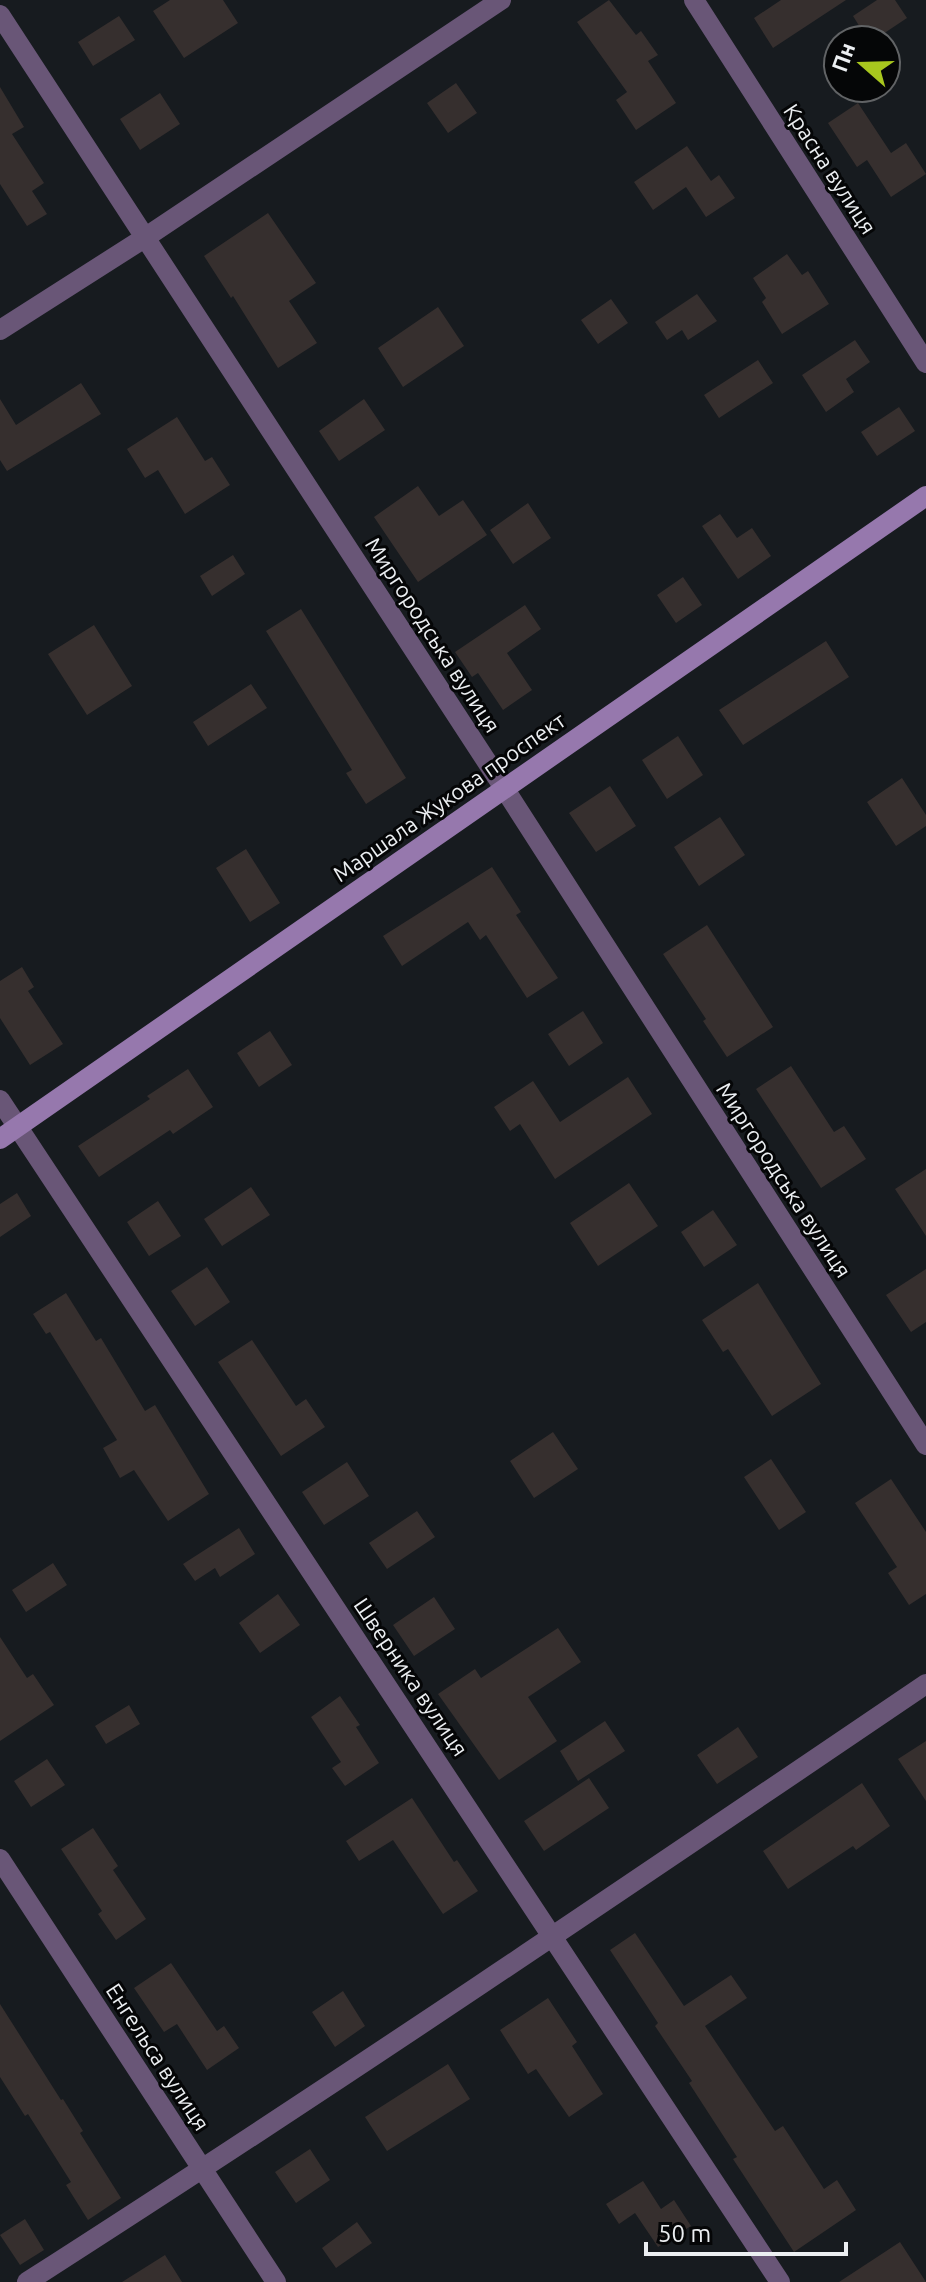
<svg xmlns="http://www.w3.org/2000/svg" width="926" height="2282" font-family="Ubuntu,sans-serif">
<rect width="100%" height="100%" fill="#171b1f"/>
<!-- building -->
<path fill="#362f2e" d="M170 0H223L238 23 184 58 153 11Z
M609 0 636 35 641 31 658 55 648 61 676 103 636 130 616 100 627 92 577 22Z
M781 0H846L773 48 754 18Z
M877 0H895L907 18 874 40H868L853 16Z
M119 16 135 40 93 66 78 42Z
M456 83 477 113 448 133 427 103Z
M0 87 24 127 12 134 44 183 32 191 47 214 27 226 0 184Z
M160 93 180 124 140 150 120 119Z
M858 103 891 153 906 143 926 174 891 197 867 160 857 167 828 123Z
M687 146 711 181 719 175 735 198 706 217 686 187 653 210 634 182Z
M268 213 316 283 289 301 317 343 278 368 233 296 231 298 204 256Z
M787 254 802 275 808 271 829 304 782 334 762 302 766 298 753 278Z
M697 294 717 321 688 340 682 330 667 340 655 322Z
M611 299 628 323 598 344 581 320Z
M438 307 464 346 403 387 378 348Z
M855 340 870 362 846 379 854 392 826 412 802 375Z
M758 360 773 383 719 418 704 395Z
M81 383 101 414 7 471 0 460V399L16 425Z
M364 399 385 430 339 461 319 431Z
M899 407 915 431 877 456 861 432Z
M177 417 205 461 212 457 230 485 185 514 158 470 145 478 127 449Z
M418 486 439 516 463 500 487 535 418 582 374 517Z
M528 503 551 538 513 564 490 530Z
M720 514 737 538 752 528 771 556 738 579 702 526Z
M233 555 245 574 212 596 200 576Z
M683 577 702 605 676 623 657 595Z
M525 605 541 629 507 653 532 690 503 710 478 673 472 677 455 652Z
M301 609 406 778 366 804 346 773 352 770 266 631Z
M94 625 132 686 87 715 48 654Z
M826 641 849 677 743 745 719 710Z
M251 684 267 708 208 746 193 722Z
M678 736 703 775 667 799 642 760Z
M902 778 926 815V826L896 846 867 802Z
M610 786 636 826 596 852 569 813Z
M720 817 745 855 699 886 674 847Z
M246 849 280 903 250 922 216 868Z
M492 867 521 912 516 915 558 978 527 998 486 935 480 940 468 922 402 966 383 936Z
M707 925 773 1027 727 1057 703 1021 706 1019 663 954Z
M22 967 34 987 28 991 63 1044 30 1065 0 1018V981Z
M583 1011 603 1043 569 1066 548 1034Z
M270 1031 292 1065 259 1087 237 1053Z
M791 1066 834 1132 844 1126 866 1159 821 1188 756 1089Z
M188 1069 213 1107 173 1134 170 1130 99 1177 78 1146 150 1099 147 1096Z
M628 1077 652 1114 555 1179 520 1124 510 1131 494 1107 533 1081 560 1122Z
M926 1169V1236L895 1189Z
M629 1183 658 1226 598 1266 570 1223Z
M251 1187 270 1215 222 1246 204 1219Z
M17 1193 31 1216 0 1237V1204Z
M158 1201 181 1236 149 1256 127 1222Z
M713 1210 737 1245 704 1267 681 1232Z
M207 1267 230 1302 195 1326 171 1291Z
M926 1269V1322L911 1332 886 1295Z
M758 1283 821 1384 772 1416 728 1349 723 1352 702 1320Z
M66 1293 96 1341 101 1338 145 1411 155 1405 209 1494 168 1521 134 1470 120 1478 103 1448 117 1440 50 1332 46 1334 33 1314Z
M252 1340 296 1406 306 1399 325 1427 281 1456 218 1362Z
M553 1432 578 1469 534 1498 510 1461Z
M771 1459 806 1512 779 1530 744 1477Z
M347 1462 369 1496 324 1525 302 1492Z
M891 1479 926 1532V1594L909 1605 888 1573 897 1567 855 1503Z
M417 1511 435 1537 387 1569 369 1543Z
M239 1528 255 1554 220 1577 215 1568 195 1581 183 1564Z
M53 1563 67 1585 26 1612 12 1590Z
M278 1594 300 1625 260 1653 239 1623Z
M434 1597 455 1629 414 1656 393 1625Z
M558 1628 581 1662 528 1697 557 1741 499 1780 438 1694 475 1669 481 1678Z
M0 1637 27 1678 33 1674 54 1705 0 1741Z
M340 1696 360 1725 356 1727 379 1763 345 1786 332 1768 341 1762 311 1717Z
M129 1705 140 1724 106 1744 95 1726Z
M605 1721 625 1751 578 1781 560 1751Z
M738 1727 758 1757 717 1784 697 1755Z
M926 1741V1801L898 1759Z
M47 1759 65 1785 31 1807 14 1781Z
M589 1778 609 1808 544 1851 524 1821Z
M862 1783 890 1826 856 1850 853 1846 788 1889 763 1851Z
M412 1798 454 1862 457 1860 478 1891 443 1914 393 1840 359 1861 346 1841Z
M93 1828 118 1866 113 1870 146 1919 116 1940 98 1914 102 1911 61 1849Z
M635 1933 684 2006 731 1975 747 1998 705 2026 775 2131 783 2126 824 2189 837 2180 856 2210 794 2252 733 2159 737 2157 689 2083 692 2081 655 2026 658 2023 610 1950Z
M171 1963 217 2031 224 2026 239 2048 207 2070 177 2024 164 2032 134 1988Z
M343 1991 365 2026 335 2047 312 2012Z
M548 1998 577 2042 572 2046 603 2094 569 2117 536 2069 528 2074 500 2030Z
M0 2004 61 2100 63 2099 83 2131 80 2133 121 2198 88 2220 66 2185 71 2182 28 2114 25 2116 0 2077Z
M448 2064 470 2099 387 2151 365 2117Z
M310 2149 330 2180 296 2203 275 2172Z
M643 2181 661 2209 674 2200 691 2226 658 2247 635 2213 619 2224 606 2204Z
M25 2219 44 2250 20 2265 0 2235Z
M357 2222 372 2243 336 2268 322 2248Z
M900 2242 926 2282H839Z
M165 2255 182 2282H122Z"/>
<g fill="none" stroke-linecap="round" stroke-linejoin="round">
<!-- street -->
<path stroke="#695677" stroke-width="20" d="M694 0 926 363
M0 15 504 788 926 1445
M0 330 146 237 501 0
M0 1100 780 2282
M0 1859 276 2282
M27 2282C330 2088 628 1886 926 1684"/>
<!-- secondary -->
<path stroke="#9678ad" stroke-width="20" d="M0 1139 926 496"/>
</g>
<g text-anchor="middle" stroke-width="6" stroke-linejoin="round" paint-order="stroke">
<!-- street labels -->
<g font-size="22" fill="#eceff2" stroke="#050607">
<text transform="translate(830 169) rotate(57)" y="8">Красна вулиця</text>
<text transform="translate(433 635) rotate(57)" y="8">Миргородська вулиця</text>
<text transform="translate(449 797) rotate(-35)" y="8">Маршала Жукова проспект</text>
<text transform="translate(784 1180) rotate(57)" y="8">Миргородська вулиця</text>
<text transform="translate(411 1677) rotate(56)" y="8">Шверника вулиця</text>
<text transform="translate(158 2057) rotate(57)" y="8">Енгельса вулиця</text>
</g>
</g>
<!-- north arrow -->
<g transform="translate(862 64) rotate(290)"><circle r="38" fill="#050607" stroke="#616365" stroke-width="2"/>
<path d="M0-6L14 30L0 20L-14 30Z" fill="#a8c71e"/>
<text y="-12" font-size="22" font-weight="bold" text-anchor="middle" fill="#eceff2">Пн</text>
</g>
<!-- scale -->
<path d="M646 2242v12h200v-12" fill="none" stroke="#eceff2" stroke-width="4"/>
<text x="658" y="2242" font-size="24" fill="#eceff2" stroke="#050607" stroke-width="6" paint-order="stroke">50 m</text>
</svg>
